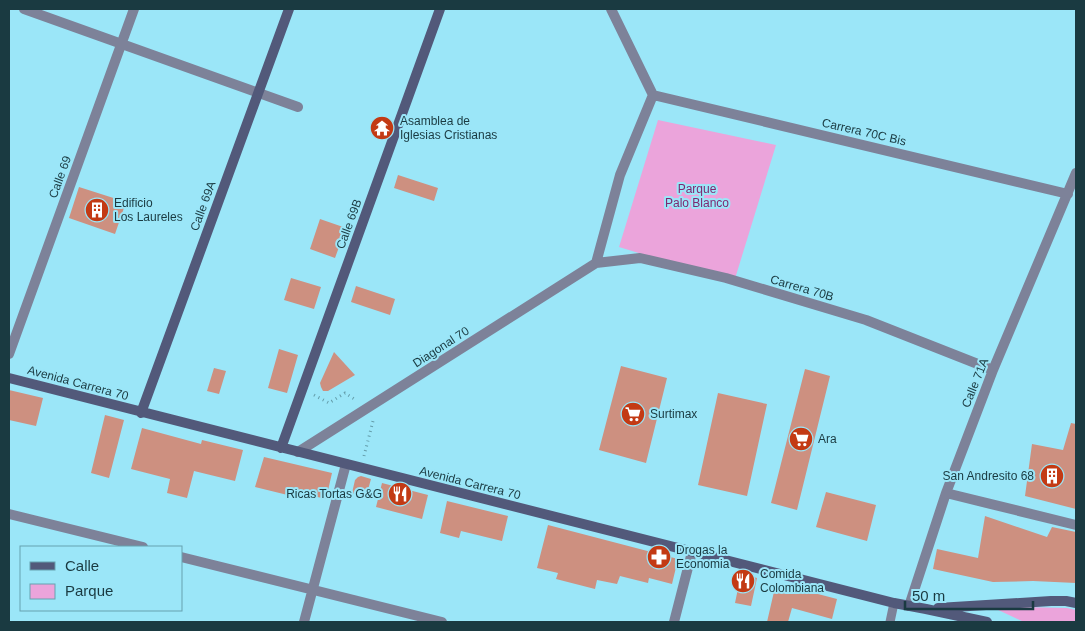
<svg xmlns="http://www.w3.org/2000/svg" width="1085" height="631" font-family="Helvetica,sans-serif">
<rect width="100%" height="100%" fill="#9be6f8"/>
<!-- green -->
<path fill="#eba4db" d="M658 120 776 145 734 282 619 247Z
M1019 607 1067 608 1076 610V622H1024L996 609Z"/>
<!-- building -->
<path fill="#cd9080" d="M398 175 438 188 434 201 394 188Z
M79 187 126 202 115 234 69 218Z
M320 219 346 228 335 258 310 249Z
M291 278 321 287 314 309 284 300Z
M356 286 395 299 390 315 351 302Z
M279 349 298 355 287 393 268 388Z
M334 352 355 375 328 391H323L321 387 320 383Z
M621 366 667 378 646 463 599 450Z
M214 368 226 371 219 394 207 391Z
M805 369 830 376 797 510 771 503Z
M9 390 43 398 36 426 9 420Z
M718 393 767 404 747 496 698 485Z
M105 415 124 420 109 478 91 473Z
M1071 423 1076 424V509L1025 496 1032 444 1063 450Z
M142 428 201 444 202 440 243 450 235 481 194 471 187 498 167 493 170 479 131 469Z
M264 457 332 473 326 499 309 495 308 500 255 487Z
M361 476 371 479 366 497 352 493 355 480 358 477Z
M382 483 428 495 422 519 376 507Z
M826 492 876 505 867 541 816 527Z
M447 501 508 516 502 541 461 531 459 538 440 533Z
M985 516 1047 537 1052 527 1076 532V583L1033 581 993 582 933 569 937 549 978 558Z
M548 525 678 559 672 584 649 578 648 583 620 576 617 584 597 580 595 589 556 579 558 573 537 568Z
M741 574 757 578 751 606 735 603Z
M776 583 837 599 832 619 792 608 788 622H767Z"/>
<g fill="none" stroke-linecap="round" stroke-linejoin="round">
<!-- path -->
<path stroke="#649daa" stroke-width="3" stroke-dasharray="1 4" stroke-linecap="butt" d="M314 395 329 403 345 393 356 400
M364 456 373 421"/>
<!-- lane -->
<path stroke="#7d8299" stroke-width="9" d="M890 622 894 603"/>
<!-- street -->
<path stroke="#7d8299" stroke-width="10" d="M24 9 298 107
M611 9 653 95
M653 95 1068 194
M596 263 620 175 653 95
M9 354 134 9
M298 452 596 263 640 258 726 278 866 320 993 370
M946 493 1076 525
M9 514 143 547
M181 557 442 622
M909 606 946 493 993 370 1076 173
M304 622 346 464
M674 622 692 552"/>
<!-- secondary -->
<path stroke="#52597a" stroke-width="10" d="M9 378 894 603 926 609 987 622
M141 413 289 9
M281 448 440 9
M938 608 1051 601H1066L1076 603"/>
</g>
<!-- icons -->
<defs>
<g id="temple-disc" transform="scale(1.25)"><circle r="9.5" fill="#c33a14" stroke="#9be6f8"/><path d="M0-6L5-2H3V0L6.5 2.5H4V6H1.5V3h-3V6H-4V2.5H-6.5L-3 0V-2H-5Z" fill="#fff"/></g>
<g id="building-disc" transform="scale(1.25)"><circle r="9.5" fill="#c33a14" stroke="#9be6f8"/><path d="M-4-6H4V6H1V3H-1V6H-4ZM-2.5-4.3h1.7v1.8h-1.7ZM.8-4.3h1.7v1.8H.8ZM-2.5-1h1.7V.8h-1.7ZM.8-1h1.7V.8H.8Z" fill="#fff"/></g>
<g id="supermarket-disc" transform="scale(1.25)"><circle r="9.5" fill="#c33a14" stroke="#9be6f8"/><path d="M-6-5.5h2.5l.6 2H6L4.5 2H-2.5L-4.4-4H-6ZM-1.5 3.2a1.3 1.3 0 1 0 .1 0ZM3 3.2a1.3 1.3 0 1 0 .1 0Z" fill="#fff"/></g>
<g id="restaurant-disc" transform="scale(1.25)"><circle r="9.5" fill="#c33a14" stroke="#9be6f8"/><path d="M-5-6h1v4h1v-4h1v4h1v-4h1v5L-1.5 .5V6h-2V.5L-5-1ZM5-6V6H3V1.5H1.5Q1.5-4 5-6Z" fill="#fff"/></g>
<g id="pharmacy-disc" transform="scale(1.25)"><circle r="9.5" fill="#c33a14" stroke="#9be6f8"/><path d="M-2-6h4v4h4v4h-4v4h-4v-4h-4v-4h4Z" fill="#fff"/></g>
</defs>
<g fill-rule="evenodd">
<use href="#temple-disc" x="382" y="128"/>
<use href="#building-disc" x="97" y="210"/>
<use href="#supermarket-disc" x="633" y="414"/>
<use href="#supermarket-disc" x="801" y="439"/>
<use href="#building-disc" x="1052" y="476"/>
<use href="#restaurant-disc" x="400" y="494"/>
<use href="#pharmacy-disc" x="659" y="557"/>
<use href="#restaurant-disc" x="743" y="581"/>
</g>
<g text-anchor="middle" stroke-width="4" stroke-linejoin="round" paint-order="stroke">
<!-- poi labels -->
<g font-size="12" fill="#1a3a41" stroke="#9be6f8" text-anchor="start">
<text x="400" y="125">Asamblea de<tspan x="400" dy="14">Iglesias Cristianas</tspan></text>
<text x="114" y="207">Edificio<tspan x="114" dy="14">Los Laureles</tspan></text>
<text x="650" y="418">Surtimax</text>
<text x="818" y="443">Ara</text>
<text x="1034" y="480" text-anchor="end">San Andresito 68</text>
<text x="382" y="498" text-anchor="end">Ricas Tortas G&amp;G</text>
<text x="676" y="554">Drogas la<tspan x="676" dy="14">Economia</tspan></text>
<text x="760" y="578">Comida<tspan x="760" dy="14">Colombiana</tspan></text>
</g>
<!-- street labels -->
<g font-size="12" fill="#1a3a41" stroke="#9be6f8">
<text transform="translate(864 132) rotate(13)" y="4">Carrera 70C Bis</text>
<text transform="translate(60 177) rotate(-70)" y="4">Calle 69</text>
<text transform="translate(203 206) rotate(-70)" y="4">Calle 69A</text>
<text transform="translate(349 224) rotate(-70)" y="4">Calle 69B</text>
<text transform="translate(802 288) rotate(16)" y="4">Carrera 70B</text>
<text transform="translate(441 347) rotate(-33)" y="4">Diagonal 70</text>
<text transform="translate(78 383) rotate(15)" y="4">Avenida Carrera 70</text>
<text transform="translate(975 383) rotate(-68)" y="4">Calle 71A</text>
<text transform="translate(470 483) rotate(14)" y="4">Avenida Carrera 70</text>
</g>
<!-- park labels -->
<g font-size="12" fill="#7e2870" stroke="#9be6f8">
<text x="697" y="193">Parque<tspan x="697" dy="14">Palo Blanco</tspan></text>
</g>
</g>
<!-- border -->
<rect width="1085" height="631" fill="none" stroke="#1a3a41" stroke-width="20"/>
<!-- legend -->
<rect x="20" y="546" width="162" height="65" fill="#9be6f8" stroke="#67a1af"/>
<rect x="30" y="562" width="25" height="8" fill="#52597a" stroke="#67a1af"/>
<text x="65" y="571" font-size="15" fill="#1a3a41">Calle</text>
<rect x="30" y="584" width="25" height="15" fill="#eba4db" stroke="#67a1af"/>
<text x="65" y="596" font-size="15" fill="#1a3a41">Parque</text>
<!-- scale -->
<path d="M905 601v8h128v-8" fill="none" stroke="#1a3a41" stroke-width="2.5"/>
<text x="912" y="601" font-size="15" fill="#1a3a41" stroke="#9be6f8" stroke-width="4" paint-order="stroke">50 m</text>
</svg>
